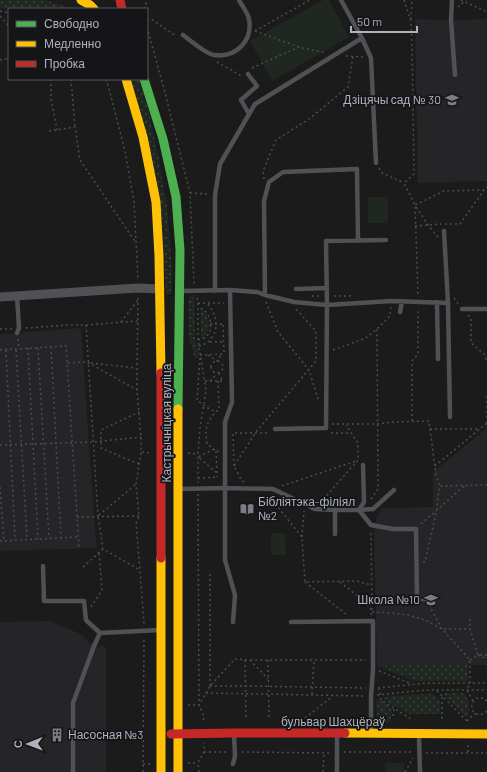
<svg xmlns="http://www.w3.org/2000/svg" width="487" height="772" font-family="Barlow,sans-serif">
<defs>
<pattern id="grass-dots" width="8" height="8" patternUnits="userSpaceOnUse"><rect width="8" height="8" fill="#1f2720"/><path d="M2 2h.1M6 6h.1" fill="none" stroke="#3d443e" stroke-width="1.8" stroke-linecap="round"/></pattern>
</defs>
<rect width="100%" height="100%" fill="#1b1b1c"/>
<!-- built -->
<path fill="#252528" d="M415 19 451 20 487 19V181L418 183Z
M81 328 94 516 97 548 0 551V334Z
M487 428V665L377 666 374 535 375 523 381 508 433 507V472Z
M50 621 83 635 85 640 91 643 98 648 102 645 106 648V772H0V622Z"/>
<!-- grass -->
<path fill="url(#grass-dots)" d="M7 0H45L73 9H9L0 8V1Z
M131 79H138L148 108 159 159 167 206 172 268 171 294H166L162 217Z
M194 295 195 336 199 356 195 359 189 337 188 300 191 296Z
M201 310H203C209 319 213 330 202 338L201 335Z
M468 665V681H415L377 666Z
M444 693H464L469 702V709L470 712 466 717 444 695Z
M427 694H433L440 700V714H408L384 700 383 697Z
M376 699H379L392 708 391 717 390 721 386 723 379 722 377 719Z"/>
<!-- park -->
<path fill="#1f2720" d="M323 0H329L349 37 272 81 250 41Z
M368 197H388V223H368Z
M271 533H285L286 555H271Z
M385 763H404V772H385Z"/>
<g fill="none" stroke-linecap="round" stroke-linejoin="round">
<!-- path -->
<path stroke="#4b4d4f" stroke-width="1.5" stroke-dasharray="2 3" stroke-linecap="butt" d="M404 0 411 21 412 45 414 174 404 183 415 205 418 296
M461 0 485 11H487
M458 7 466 0
M144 9 147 0
M0 11 9 13
M0 16 9 26
M147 19H151L176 36
M411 19 412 0
M147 27 164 89 190 193 194 284
M255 31 310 0
M255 31 299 47 326 53
M346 56 364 57
M0 60 9 58
M217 62 240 75 242 74
M252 68 299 47
M51 79V98L57 130
M71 79 75 127
M106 79 108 85 125 151 134 202 138 280
M49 131 75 127 80 160 136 243
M379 168 382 173 404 183
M264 179 263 171 276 140 309 119 348 87 353 56
M190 193 209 194
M445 224H460L484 190
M415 226 441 224
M438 237 428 225 415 205 444 191 484 190 487 187
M312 296H320
M334 296H354
M138 298 137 368V390L141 437V452L136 484 139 516 136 524 140 570 144 624
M197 298 198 303V340L206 391 200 428 198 454V483
M454 298 459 305
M266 302 278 332 309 370 319 402
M198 303H224
M468 315 471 319V343L484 354 487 362
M121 322 138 300
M210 324H225
M86 325 98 516
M223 325 224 353
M26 328 70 325H86L138 321
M0 329H12
M18 339 19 349
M198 340C200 339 202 339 204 338 212 334 212 322 208 315 206 311 202 309 198 307
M210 342H224
M199 346C202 345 206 344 208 342 211 340 213 335 215 332 218 320 214 312 207 303
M51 347 61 538
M28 348 38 539
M38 348 49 538
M0 350 66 346 79 547
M6 350 15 540
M16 350 27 539
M333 350 366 338 377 329 390 316 391 307
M200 355 224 354
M208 355 217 361 222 354
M200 358 197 400 204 406 216 412
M211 367a6 6 0 1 1 12 0a6 6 0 1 1-12 0Z
M68 363 84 362 89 363 137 390
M91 363 136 368
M219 373 222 380
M205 381H225
M210 381 217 374
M218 381 219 409C207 420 204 428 207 444L216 451H219
M412 421V361L418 354V308
M487 423V396
M332 424H377L393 422 429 421 436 475 440 486
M430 429H479
M331 433H351
M0 445 94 442 141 437
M214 449 198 457 217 473
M216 451 217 477
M142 452 150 453
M188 453 198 454
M139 464 101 448V430L139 412
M234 466 233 433H270
M435 466 487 423
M198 478 218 477
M244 482 242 481 234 466 256 432 316 361V331L295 308
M135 485 98 516 103 549 140 570
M282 486 356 461
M0 487 4 540
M198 494 199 705 203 714 204 723
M269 496 302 537 305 582 357 581 371 585
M371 499 378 489 377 329
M320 503 358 460V443L346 425
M77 517 139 516
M421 524 464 486
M302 537 304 511
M0 541 79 537
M423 562H425L437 509 438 496 440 486 487 485
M83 567 103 549
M305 582 346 614
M340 582 369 605 372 612 393 613 408 615 425 620 442 629H470
M429 605 442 629 470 660V683L467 690 473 701
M91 607 102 590 99 552
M371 615 372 612 371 531
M478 655 487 659
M480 655H487
M245 660 246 720
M250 660 268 679
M268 660 269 718
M470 660 478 655 470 629V617
M379 671 412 684
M210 686H245L366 688
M210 686V573
M378 688 426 683H487
M379 688 381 700 411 719
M437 691 467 721V723
M206 693 210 686 235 659 250 660H366
M312 694 314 660
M377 695 426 690H487
M442 697V719
M487 701 483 698H477C465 707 476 721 487 711
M188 705H199L206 693 365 696
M393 716 394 708
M305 718 333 696
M467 721 475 713
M468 745V753
M204 752H228
M242 752 330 753
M344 752H412
M426 753H487
M188 763H198
M143 764H151
M143 772 144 638
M199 772 198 763 204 752V743
M323 772 324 754
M405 772 413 758"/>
<!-- lane -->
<path stroke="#4f5155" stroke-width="4.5" d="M452 0 451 20 455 75
M183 35C191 41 206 54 214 55 236 58 253 41 249 19 248 13 242 6 239 0
M362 38 371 58 376 163
M248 74 257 86 241 100 249 114
M444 231 448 303 450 417
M296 289 327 288
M230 290 232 402 225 422V560L235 595 233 622
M181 291 230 290 257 292 265 295 294 302 327 305 392 301 448 303
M215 291V195L220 164 255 104 362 38 341 0
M265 295 264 201 269 182 283 172 357 169 358 240
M17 296 19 328 17 333
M437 302 438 359
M462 309H487
M400 312 402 301
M275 429 326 428 327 305 326 241 386 240
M179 489 225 488 273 489 315 509 335 510H359L364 502 363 465
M335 510V534
M359 510 371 525 393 529H416L417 599H432
M359 510 373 509 394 490
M43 566 44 601H84L86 620 100 633
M291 622 373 621V669L371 696V732
M337 735V772
M419 736 420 772
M233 764 235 756 234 735
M73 772V703L94 646 100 633 160 630"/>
<!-- street -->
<path stroke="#4f5155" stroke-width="9" d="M0 297 138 288 160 289"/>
<!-- fast -->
<path stroke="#4caf50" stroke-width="9" d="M144 79 163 139 176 197 180 250 178 409"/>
<!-- slow -->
<path stroke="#ffc107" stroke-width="9" d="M81 0 90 5 94 9
M126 79 143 137 156 202 159 256 161 373
M161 558V772
M345 733 487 734
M178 772V409"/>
<!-- jam -->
<path stroke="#c62828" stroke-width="9" d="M120 0 122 9
M161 373V558
M171 734 234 733H345"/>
</g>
<!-- icons -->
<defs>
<g id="school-bare" transform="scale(1.08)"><path d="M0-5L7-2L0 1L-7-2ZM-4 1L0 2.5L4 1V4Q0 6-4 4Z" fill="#7a7d85" stroke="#151518" stroke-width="2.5" paint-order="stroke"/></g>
<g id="library-bare" transform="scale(1.08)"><path d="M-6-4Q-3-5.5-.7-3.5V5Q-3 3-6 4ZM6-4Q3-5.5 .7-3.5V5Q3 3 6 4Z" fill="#7a7d85" stroke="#151518" stroke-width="2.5" paint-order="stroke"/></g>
<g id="building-bare" transform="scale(1.08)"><path d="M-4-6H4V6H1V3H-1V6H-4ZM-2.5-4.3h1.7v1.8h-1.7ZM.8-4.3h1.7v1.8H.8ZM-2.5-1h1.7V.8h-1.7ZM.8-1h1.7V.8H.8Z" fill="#7a7d85" stroke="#151518" stroke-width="2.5" paint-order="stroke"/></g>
</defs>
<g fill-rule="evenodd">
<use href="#school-bare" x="452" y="100"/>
<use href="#library-bare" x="247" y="509"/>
<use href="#school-bare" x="431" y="600"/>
<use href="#building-bare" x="57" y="735"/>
</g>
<g text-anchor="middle" stroke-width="3.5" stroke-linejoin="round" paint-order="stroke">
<!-- poi labels -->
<g font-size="12" fill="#adb2bd" stroke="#151518" text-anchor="end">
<text x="441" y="104">Дзіцячы сад № 30</text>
<text x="258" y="506" text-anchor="start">Бібліятэка-філіял<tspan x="258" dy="14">№2</tspan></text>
<text x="420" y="604">Школа №10</text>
<text x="68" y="739" text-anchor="start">Насосная №3</text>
</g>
<!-- street labels -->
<g font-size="12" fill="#adb2bd" stroke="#151518">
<text transform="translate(167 423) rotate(-90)" y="4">Кастрычніцкая вуліца</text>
<text x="333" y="726">бульвар Шахцёраў</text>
</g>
</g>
<!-- legend -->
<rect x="8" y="8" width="140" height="72" fill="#151518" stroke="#52545a"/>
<rect x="16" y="21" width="20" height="6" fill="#4caf50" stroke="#52545a"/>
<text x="44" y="28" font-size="12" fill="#adb2bd">Свободно</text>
<rect x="16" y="41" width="20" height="6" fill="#ffc107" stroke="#52545a"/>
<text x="44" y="48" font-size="12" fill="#adb2bd">Медленно</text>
<rect x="16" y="61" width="20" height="6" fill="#c62828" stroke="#52545a"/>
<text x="44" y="68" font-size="12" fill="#adb2bd">Пробка</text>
<!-- north arrow -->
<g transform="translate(28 744) rotate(269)" stroke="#151518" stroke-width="3" paint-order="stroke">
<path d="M0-3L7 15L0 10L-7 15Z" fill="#adb2bd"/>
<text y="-6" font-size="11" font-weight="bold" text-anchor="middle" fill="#adb2bd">С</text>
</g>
<!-- scale -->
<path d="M351 26v6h66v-6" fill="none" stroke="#adb2bd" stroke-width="2"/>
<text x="357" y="26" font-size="12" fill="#adb2bd" stroke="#151518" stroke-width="3" paint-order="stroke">50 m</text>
</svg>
